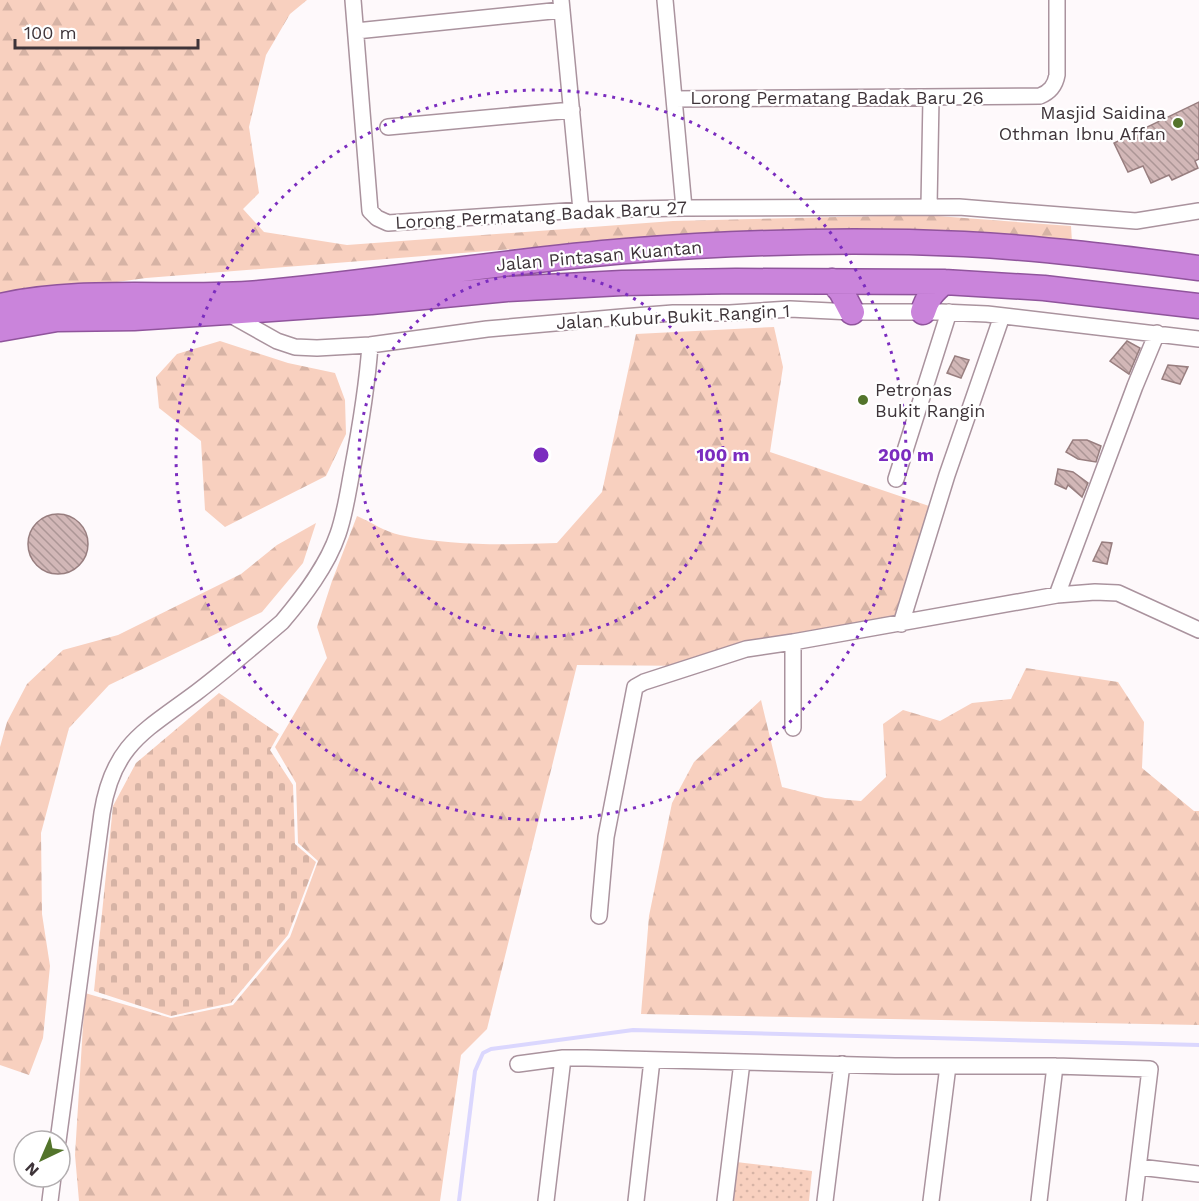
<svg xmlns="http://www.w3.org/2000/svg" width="1199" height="1201" font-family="'Work Sans',sans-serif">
<defs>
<pattern id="forest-firs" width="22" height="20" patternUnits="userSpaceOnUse" patternTransform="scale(1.5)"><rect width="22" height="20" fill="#f8d0bf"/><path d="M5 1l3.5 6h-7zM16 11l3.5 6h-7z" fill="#d6b3a5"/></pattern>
<pattern id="cemetery-stones" width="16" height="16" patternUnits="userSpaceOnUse" patternTransform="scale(1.5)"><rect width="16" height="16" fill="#f8d0bf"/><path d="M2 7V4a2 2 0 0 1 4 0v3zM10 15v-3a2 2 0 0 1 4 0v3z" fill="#d6b3a5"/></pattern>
<pattern id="park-dots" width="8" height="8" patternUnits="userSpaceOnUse" patternTransform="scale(1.5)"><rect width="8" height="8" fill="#f8d0bf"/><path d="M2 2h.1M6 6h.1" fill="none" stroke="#d6b3a5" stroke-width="1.8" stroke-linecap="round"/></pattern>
<pattern id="building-back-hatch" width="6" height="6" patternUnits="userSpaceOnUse" patternTransform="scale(1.5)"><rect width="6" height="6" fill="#d2b7b7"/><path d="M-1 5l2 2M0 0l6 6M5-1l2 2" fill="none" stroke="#ac9696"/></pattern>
</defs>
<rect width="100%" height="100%" fill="#fef9fb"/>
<!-- forest -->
<path fill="url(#forest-firs)" d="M0 0H307L290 14 266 55 249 127 259 193 243 209 264 232 347 245 673 221 924 215 1071 226 1072 242 979 233 733 235 512 249 146 278 0 298Z
M774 327 783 367 770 452 932 507 894 618 699 666 577 665 487 1029 461 1055 440 1201H79L75 1155 85 993 171 1018 233 1005 290 937 318 861 298 843 296 783 275 747 327 658 317 627 332 581 357 516C371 522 385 532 400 535 451 546 505 545 557 543L602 492 636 334Z
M220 341 288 363 335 373 345 400 346 434 326 476 225 527 205 510 201 441 159 408 156 377 177 354Z
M316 523 303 563 262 612 109 685 69 728 41 833 42 914 50 966 43 1038 29 1075 0 1065V747L7 722 27 684 63 650 118 635 241 574 277 545Z
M1026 668 1118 682 1144 722 1142 768 1194 811H1199V1025L641 1014 649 916 672 803 694 762 761 700 782 787 825 798 861 801 886 777 883 724 903 710 940 721 972 703 1011 699Z"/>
<!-- cemetery -->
<path fill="url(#cemetery-stones)" d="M219 693 279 734 270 750 293 785 295 844 316 862 288 935 231 1003 171 1016 94 991 113 806 136 763Z"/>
<!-- park -->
<path fill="url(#park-dots)" d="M736 1162 812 1171 809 1201H732Z"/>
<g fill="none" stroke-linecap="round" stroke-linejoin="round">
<!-- stream -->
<path stroke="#dbd7fe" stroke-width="4" d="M459 1201 475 1071 483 1053 491 1049 633 1030 1199 1045"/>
</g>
<!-- building -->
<path fill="url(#building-back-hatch)" stroke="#987e7f" stroke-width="1.5" d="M1199 102V159L1195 161 1198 168 1172 180 1169 175 1151 183 1143 166 1128 172 1114 143Z
M1127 341 1140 348 1129 374 1110 361Z
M955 356 969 360 961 378 947 373Z
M1168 365 1188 367 1180 384 1162 379Z
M1073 440H1087L1101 446 1096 462 1078 459 1066 452Z
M1058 469 1073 472 1088 483 1082 497 1068 485 1066 489 1055 484Z
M28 544a30 30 0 1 1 60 0a30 30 0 1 1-60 0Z
M1102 542 1112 543 1107 564 1093 561Z"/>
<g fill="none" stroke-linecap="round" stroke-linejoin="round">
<!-- minor casing -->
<g stroke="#aa939e" stroke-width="18">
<path id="minor" d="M353 0 370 211 377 218 388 223 581 210 684 208 959 207 1136 221 1199 211
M561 0 581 210
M665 0 684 208
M356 31 562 10
M674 99 1040 96C1050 92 1055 86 1057 75V0
M388 127 572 110
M929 206 931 98
M227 313 277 341 295 347 317 348 370 345 487 329 622 317 673 313H730L790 309 852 312H941L987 314 1199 339
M896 479 949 312
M1057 595 1135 386 1157 333
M901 624 947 475 1002 316
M793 728V642L1057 595 1095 592 1118 593 1199 630
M599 916 606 837 635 687 644 682 746 649 793 642
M518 1064 563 1058H586L895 1066H1055L1150 1069 1134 1201
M58 1141 102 813C113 744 145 731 197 692 226 670 254 646 282 622 304 596 327 566 338 534 345 514 348 492 352 471 360 429 367 388 370 345
M1139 1167 1199 1174
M50 1201 53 1177
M546 1201 563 1058
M636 1201 652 1060
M725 1201 742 1062
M825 1201 842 1064
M931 1201 948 1066
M1039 1201 1055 1066"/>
</g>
<!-- trunk casing -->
<g stroke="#90549c" stroke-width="27">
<path id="trunk" d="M832 281 841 291 852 312
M0 306C84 287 174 300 259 293 382 282 503 261 626 251 738 242 852 239 964 244 1043 248 1121 258 1199 268
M923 312C927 298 933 291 944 282
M0 329 57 319 134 318 227 312 371 302 507 289 622 283 736 281 944 282 1044 288 1199 306"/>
</g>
<!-- minor -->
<use href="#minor" stroke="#fff" stroke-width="15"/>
<!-- trunk -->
<use href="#trunk" stroke="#ca84db" stroke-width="24"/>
</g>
<!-- distance rings -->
<g fill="none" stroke="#7b2cbf" stroke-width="3" stroke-dasharray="3 6">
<circle cx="541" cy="455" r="182"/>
<circle cx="541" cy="455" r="365"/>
</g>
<!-- markers -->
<g fill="#53742b" stroke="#fff" stroke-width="2">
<circle cx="1178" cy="123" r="6"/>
<circle cx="863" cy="400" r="6"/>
</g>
<g text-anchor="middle" stroke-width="4.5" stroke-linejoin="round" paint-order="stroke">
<!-- street labels -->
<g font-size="18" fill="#3e3439" stroke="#fff">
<text x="837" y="104">Lorong Permatang Badak Baru 26</text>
<text transform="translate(541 215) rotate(-3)" y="6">Lorong Permatang Badak Baru 27</text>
<text transform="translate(599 256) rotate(-5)" y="6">Jalan Pintasan Kuantan</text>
<text transform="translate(673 317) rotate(-3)" y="6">Jalan Kubur Bukit Rangin 1</text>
</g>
<!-- poi labels -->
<g font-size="18" fill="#3e3439" stroke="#fff" text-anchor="end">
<text x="1166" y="119">Masjid Saidina<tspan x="1166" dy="21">Othman Ibnu Affan</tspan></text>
<text x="875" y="396" text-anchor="start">Petronas<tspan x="875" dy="21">Bukit Rangin</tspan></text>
</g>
</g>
<circle cx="541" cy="455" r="9" fill="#7b2cbf" stroke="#fff" stroke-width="3"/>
<g font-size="18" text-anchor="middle" font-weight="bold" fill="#7b2cbf" stroke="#fff" stroke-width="4.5" stroke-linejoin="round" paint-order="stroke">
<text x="723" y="461">100 m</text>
<text x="906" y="461">200 m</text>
</g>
<!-- north arrow -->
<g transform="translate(42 1159) rotate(224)"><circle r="28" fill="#ffffff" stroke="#b2aeb0" stroke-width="1.5"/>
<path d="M0-4.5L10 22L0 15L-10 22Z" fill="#53742b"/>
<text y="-9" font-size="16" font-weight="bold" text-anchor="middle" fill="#3e3439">N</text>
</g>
<!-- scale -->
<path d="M15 39v9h183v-9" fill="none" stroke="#3e3439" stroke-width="3"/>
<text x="24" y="39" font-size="18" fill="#3e3439" stroke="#ffffff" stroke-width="4.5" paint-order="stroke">100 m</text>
</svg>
